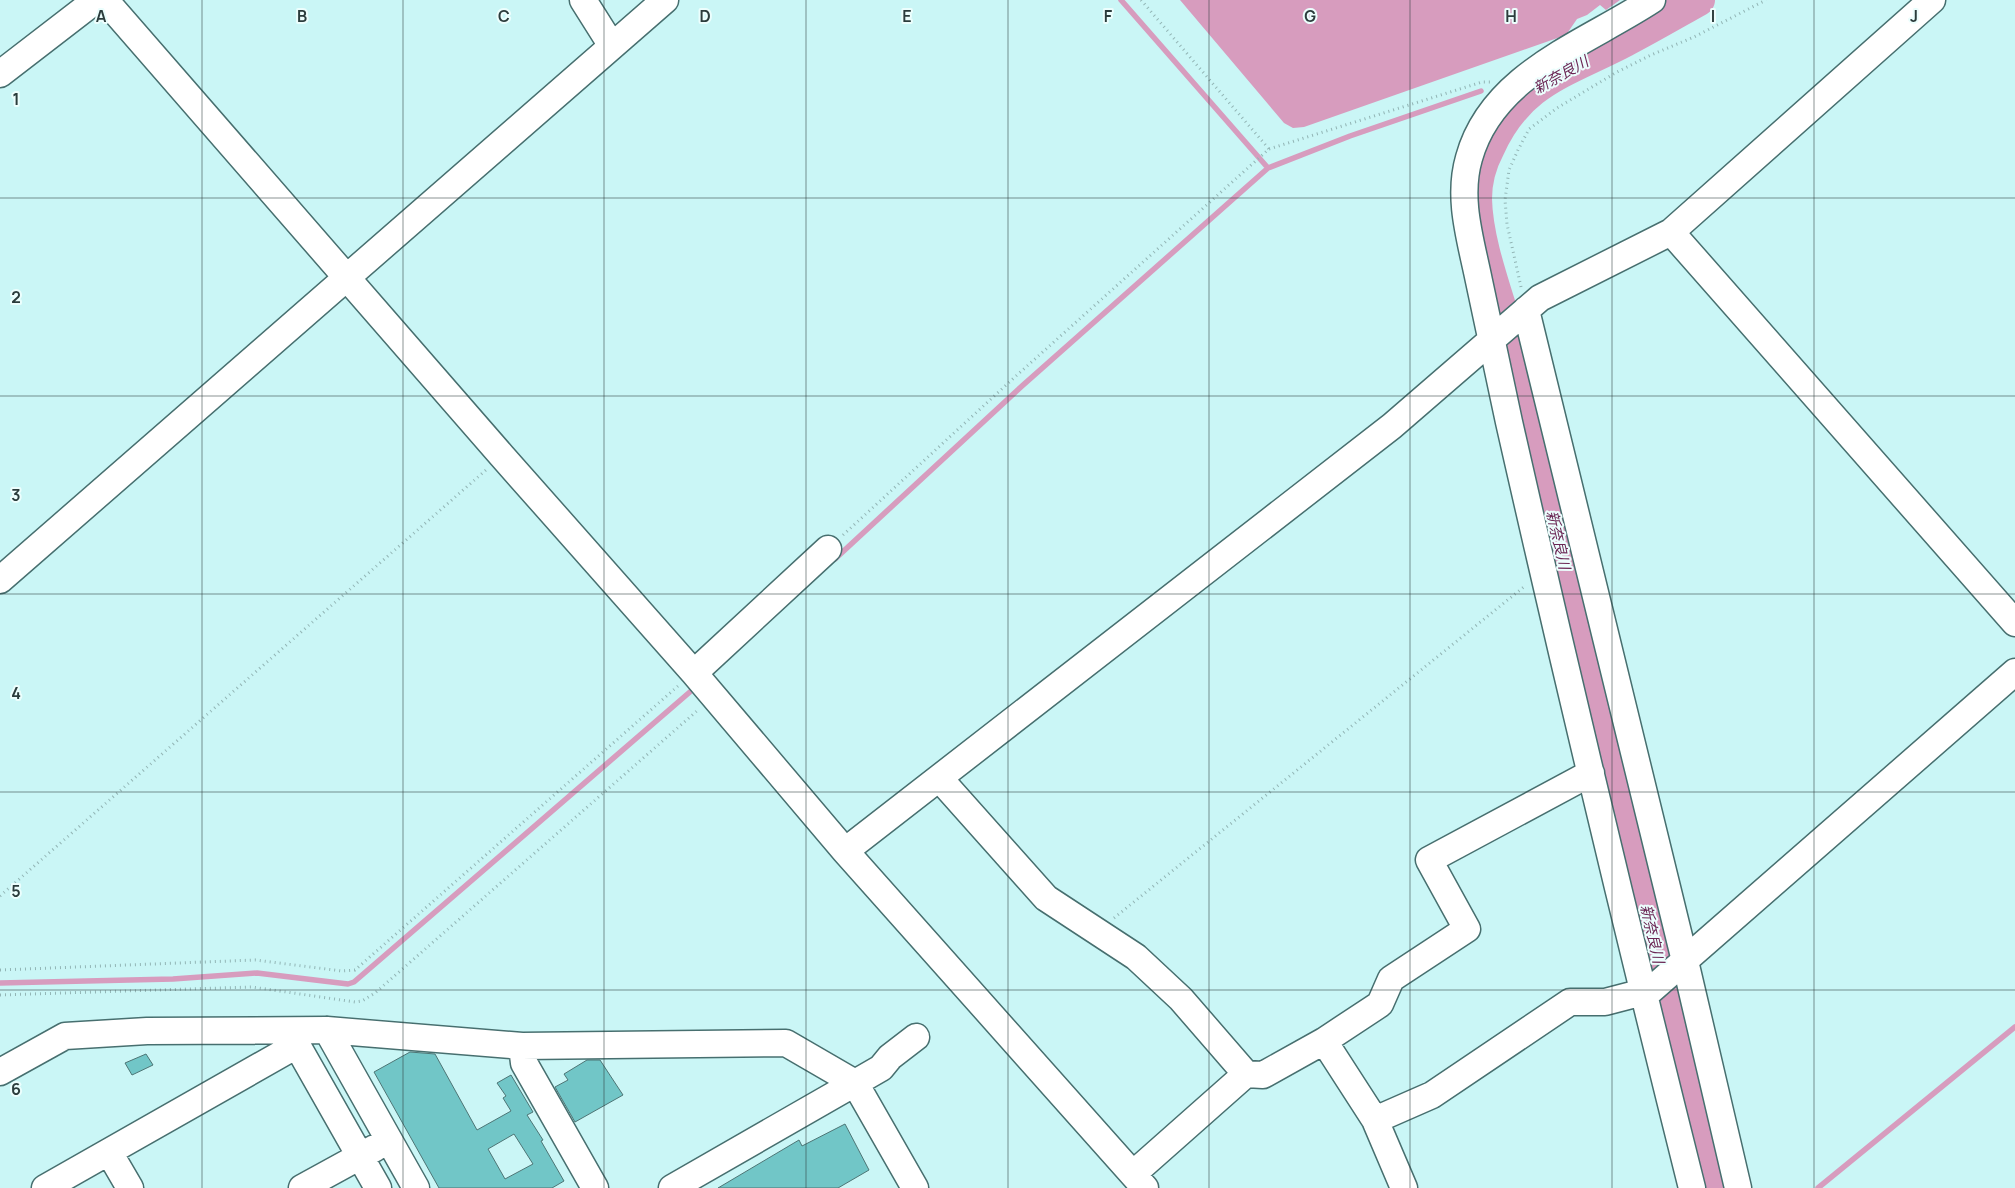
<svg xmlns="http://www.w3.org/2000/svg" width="2015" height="1188" font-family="Manrope,'Noto Sans JP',sans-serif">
<rect width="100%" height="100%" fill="#caf6f6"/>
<!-- water -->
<path fill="#d79cbe" d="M1180 0H1620L1606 10 1600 5 1587 15 1577 19 1566 35 1304 127 1293 128 1284 123Z"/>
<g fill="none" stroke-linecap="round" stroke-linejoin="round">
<!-- stream -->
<path stroke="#d79cbe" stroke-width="5.5" d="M1121 0 1268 168
M835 559 1022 386 1268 168 1350 136 1481 91
M0 983 173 979 257 973 348 984 354 982 691 691
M1818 1188 2015 1027"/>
<!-- river -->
<path stroke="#d79cbe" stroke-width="32" d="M1699 0C1674 14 1650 28 1625 41 1566 72 1519 81 1489 148 1481 163 1476 182 1476 199 1477 244 1498 296 1510 339L1677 1042 1713 1188"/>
</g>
<!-- building -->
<path fill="#71c6c7" stroke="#4d7575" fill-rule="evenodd" d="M410 1052 435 1054 477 1130 511 1111 503 1098 506 1096 497 1083 511 1075 533 1112 527 1115 543 1140 541 1141 564 1181 552 1188H439L374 1072ZM514 1134 533 1164 505 1179 488 1149Z
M146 1054 153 1065 132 1075 125 1063Z
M587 1060H600L623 1095 575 1122 555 1087 568 1080 564 1074Z
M845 1124 869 1170 838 1188H718L799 1140 802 1146Z"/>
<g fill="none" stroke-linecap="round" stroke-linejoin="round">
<!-- minor casing -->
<g stroke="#476f6f" stroke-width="29">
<path id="minor" d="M105 0 502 456 694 673 845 851 1145 1188
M583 0 612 46
M1652 0C1585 44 1492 74 1469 158 1457 199 1471 241 1479 281 1489 328 1499 375 1509 422 1567 678 1628 933 1692 1188
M0 74 96 0
M1671 232 2015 623
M1526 310 1685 961 1738 1188
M0 580 665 0
M694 673 828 549
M939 778 1046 898 1136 957 1181 999 1246 1074
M845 851 1392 426 1540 298 1671 232 1932 0
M327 1030 416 1188
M289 1031 378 1188
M1324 1041 1380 1004 1391 979 1467 929 1429 860 1591 773
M522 1046 524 1063 595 1188
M0 1072 65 1036 147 1031 327 1030 522 1046 786 1043 855 1083 881 1068 890 1057 916 1037
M1375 1120 1432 1095 1570 1002H1605L1651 990 2015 672
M109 1152 130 1188
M1133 1174 1246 1074 1263 1075 1324 1041 1375 1120 1404 1188
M45 1188 297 1045
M302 1188 375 1148
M672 1188 855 1083 915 1188"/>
</g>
<!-- path -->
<path stroke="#92b5b5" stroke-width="3" stroke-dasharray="1 4" stroke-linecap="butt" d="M1141 0 1269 149
M1521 287 1507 224 1505 200 1509 170 1518 150 1529 129 1557 108 1617 72 1651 55 1694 37 1766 0
M843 535 1016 376 1269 149 1482 82H1490
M0 896 486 470
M1114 918 1525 586
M0 970 255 960 342 971 355 970 678 686
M0 995 252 987 355 1002 362 1001 375 993 698 710"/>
<!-- minor -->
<use href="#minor" stroke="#fff" stroke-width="26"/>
</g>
<!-- grid -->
<path fill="none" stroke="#2b3c3c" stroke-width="1" stroke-opacity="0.55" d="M202 0V1188M403 0V1188M604 0V1188M806 0V1188M1008 0V1188M1209 0V1188M1410 0V1188M1612 0V1188M1814 0V1188M0 198H2015M0 396H2015M0 594H2015M0 792H2015M0 990H2015"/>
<g text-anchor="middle" stroke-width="4" stroke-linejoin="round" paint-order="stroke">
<!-- water labels -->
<g font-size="15" font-style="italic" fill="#6b2654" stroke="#ecfefd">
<text transform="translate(1561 75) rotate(-29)" y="5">新奈良川</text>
<text transform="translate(1558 540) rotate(77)" y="5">新奈良川</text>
<text transform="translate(1652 934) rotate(77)" y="5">新奈良川</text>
</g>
</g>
<g font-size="16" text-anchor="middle" font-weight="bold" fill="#2b3c3c" stroke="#ecfefd" stroke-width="4" stroke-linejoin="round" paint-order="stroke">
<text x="101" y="22">A</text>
<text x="302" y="22">B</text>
<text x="504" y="22">C</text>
<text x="705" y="22">D</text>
<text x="907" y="22">E</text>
<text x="1108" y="22">F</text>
<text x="1310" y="22">G</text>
<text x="1511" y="22">H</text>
<text x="1713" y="22">I</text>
<text x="1914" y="22">J</text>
<text x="16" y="105">1</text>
<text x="16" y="303">2</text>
<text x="16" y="501">3</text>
<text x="16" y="699">4</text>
<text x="16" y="897">5</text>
<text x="16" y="1095">6</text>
</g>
</svg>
